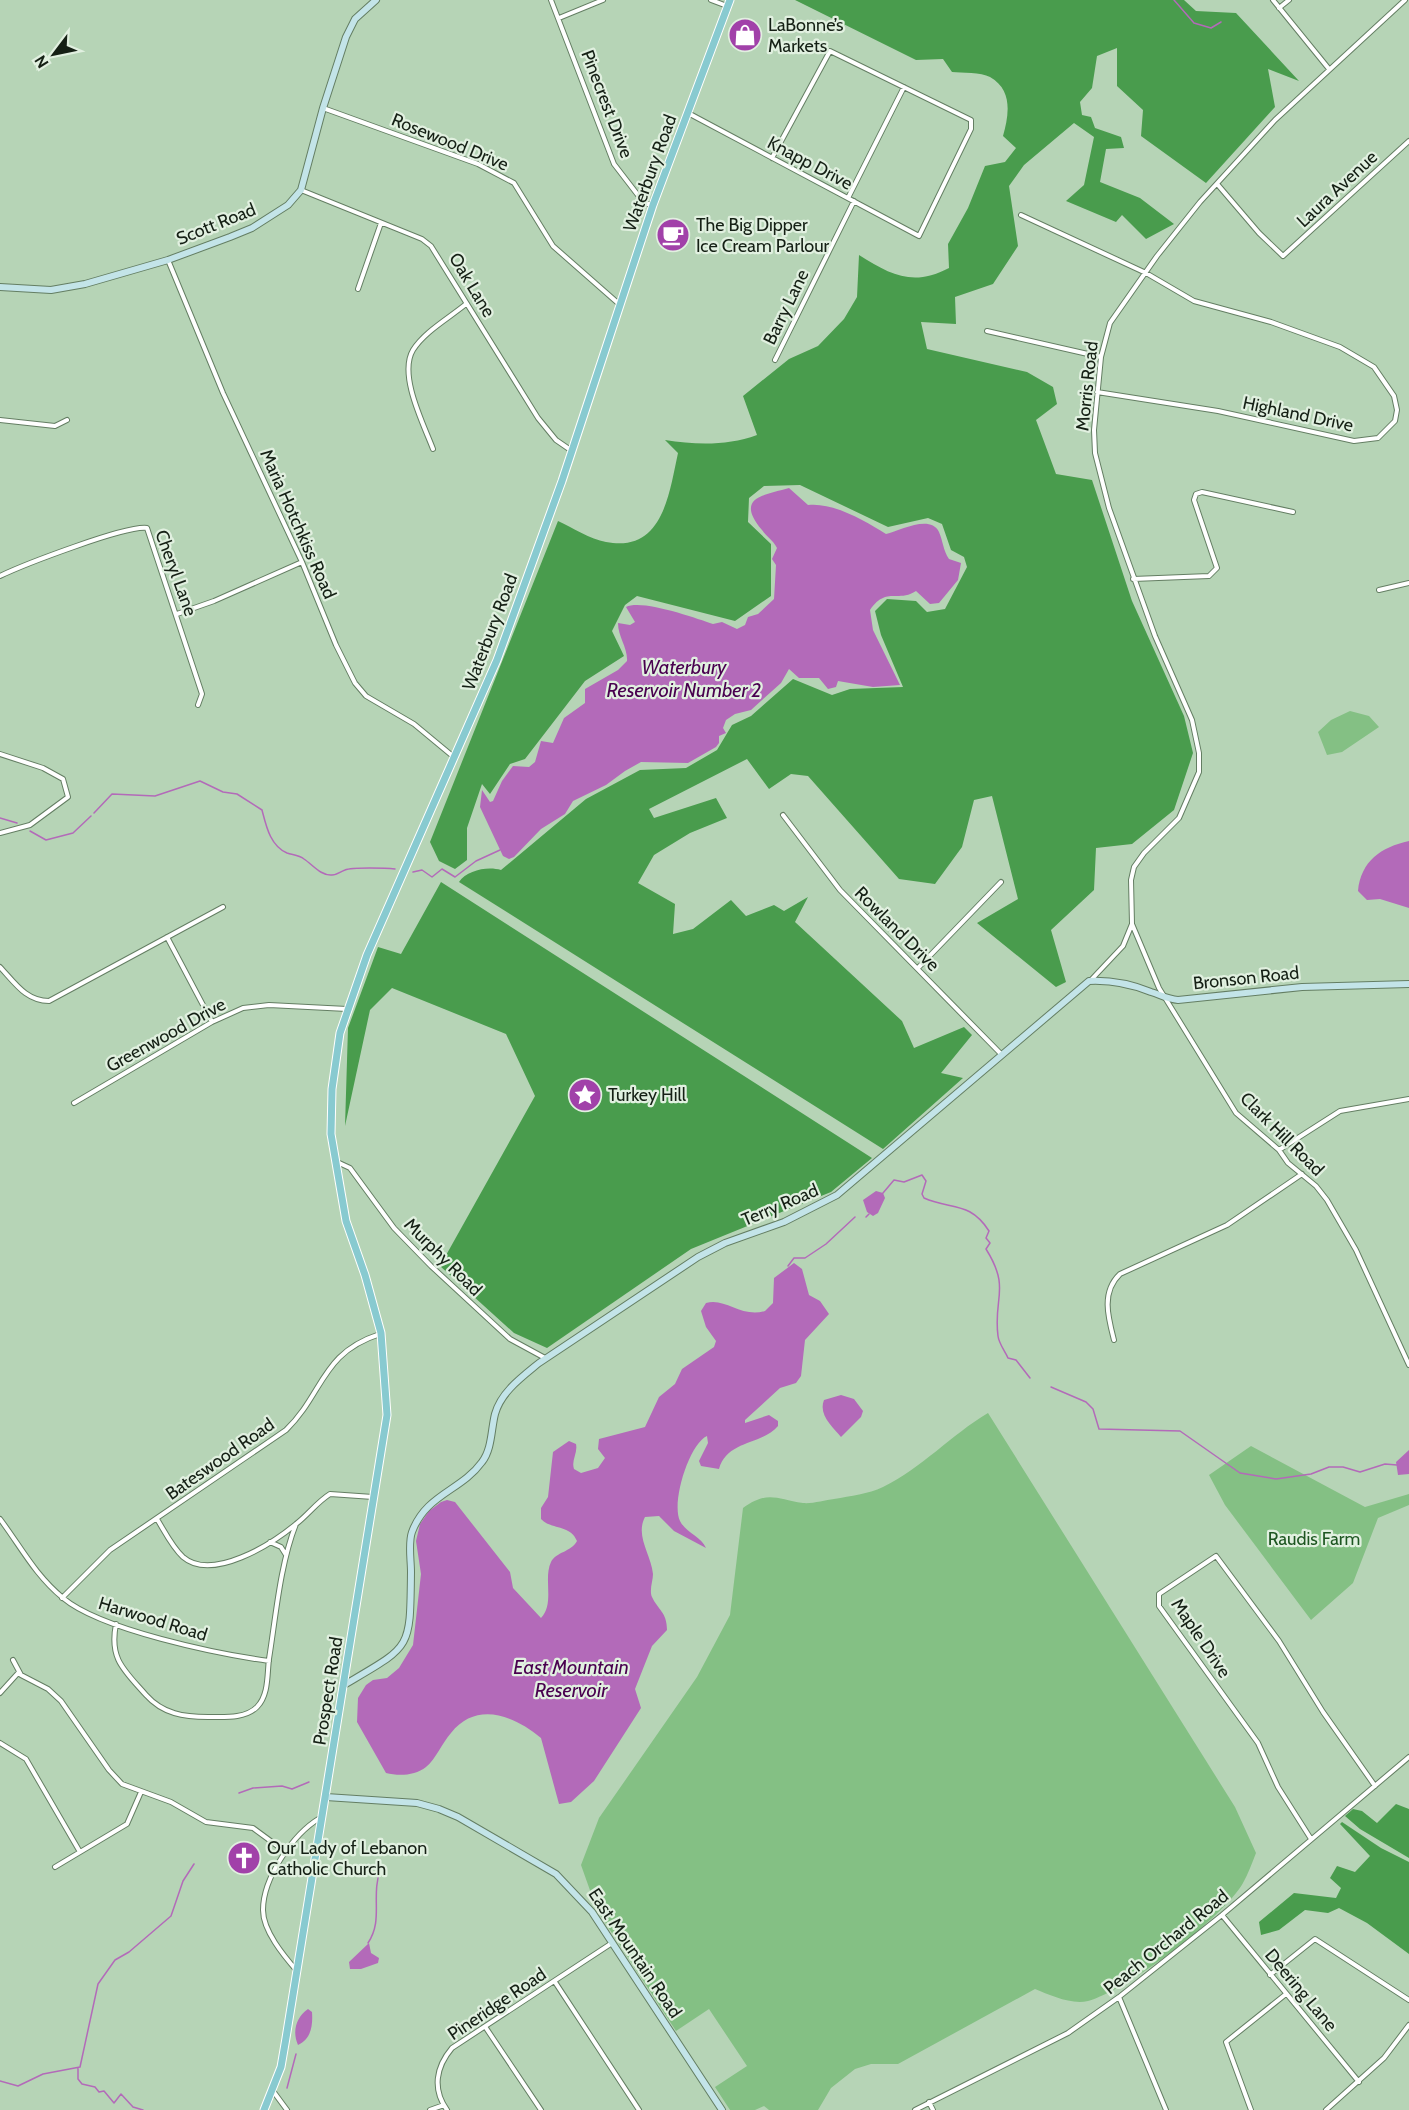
<svg xmlns="http://www.w3.org/2000/svg" width="1409" height="2110" font-family="Cabin,sans-serif">
<rect width="100%" height="100%" fill="#b6d4b6"/>
<!-- green -->
<path fill="#84c084" d="M1350 711 1369 716 1379 727 1342 752 1327 755 1318 732 1331 720Z
M988 1413 1235 1807 1256 1853C1252 1863 1248 1874 1243 1883 1223 1918 1126 1991 1088 2001 1071 2005 1050 1995 1035 1989L898 2064H871L855 2069 831 2088 818 2110H769L764 2106 755 2110H730L715 2087 747 2066 709 2009 676 2031 597 1910 581 1865 599 1818 697 1677 730 1615 743 1508C768 1490 776 1499 803 1503 812 1504 825 1500 834 1499 851 1496 868 1494 883 1487 922 1468 951 1435 988 1413Z
M1251 1446 1365 1507 1409 1494V1505L1378 1518 1353 1583 1311 1620 1225 1505 1209 1475Z"/>
<!-- forest -->
<path fill="#499c4d" d="M795 0H1184L1196 11 1236 13 1299 81 1268 69 1275 107 1206 183 1141 136 1143 110 1117 86V48L1097 56 1092 88 1080 102 1082 115 1091 117 1095 128 1121 137 1124 148 1106 149 1100 182 1140 198 1174 224 1146 239 1122 215 1116 222 1066 201 1084 185 1094 137 1074 123 1024 165 1009 186 1018 246 993 284 955 297 956 324 921 322 927 349 1027 372 1053 387 1057 404 1036 420 1056 474 1092 480 1132 601 1184 716 1193 753 1174 810 1132 844 1096 848 1094 890 1051 930 1066 982 1056 987 977 923 1018 899 992 796 974 800 962 847 935 884 899 879 808 776 791 774 769 789 747 759 649 809 654 818 716 798 727 818 690 833 654 855 638 883 675 904 673 934 693 929 731 900 746 916 774 905 784 911 808 897 795 922 902 1021 914 1048 964 1027 972 1035 941 1073 963 1078 883 1149 459 882C467 870 488 866 501 870L586 799 640 770 686 768 717 750 732 725 751 716 793 679 832 695 850 689 903 687 881 635 875 611 887 599 916 601 927 612 945 609 967 567 964 557 951 550 942 524 928 518 888 527 800 485 764 486 749 498 748 522 771 544V596L735 621 637 596 625 605 612 631 624 656 585 681 525 759 510 764 490 794 482 784 467 828V860L455 869 439 861 430 842 558 521C573 528 590 539 606 542 663 553 669 494 678 453L665 440C696 445 727 446 757 435L743 396 789 359 818 346 844 319 857 297 859 255C891 275 913 287 949 268L948 244 968 208 985 166 1005 162 1016 148 1003 136C1009 115 1013 90 990 77 981 72 962 73 952 72L943 59 916 60Z
M441 882 872 1158 831 1192 691 1249 547 1348 514 1333 440 1266 535 1096 506 1034 392 988 370 1010 345 1126 348 1028 378 947 401 954Z
M1396 1804 1409 1809V1858L1360 1829 1345 1816 1353 1809 1362 1811 1377 1823Z
M1342 1822 1381 1848 1409 1862V1954L1367 1923 1339 1908 1328 1913 1305 1910 1279 1930 1261 1935 1259 1922 1294 1893 1336 1898 1341 1888 1330 1878 1337 1866 1355 1872 1370 1856 1340 1824Z"/>
<!-- water -->
<path fill="#b36ab9" d="M789 488 808 505C833 502 865 521 886 534 900 531 930 514 939 532 943 541 943 550 949 559L961 563 958 580 939 603 930 604 916 591C898 603 886 586 870 610L873 630 900 685 873 687 838 681 836 687 828 689 819 678H799L789 669 781 683 751 710 735 714 726 720 723 728 726 733 719 736V743L716 747 688 763 641 762 625 771 606 785 573 801 565 814 541 829 514 857 509 859 503 856 480 807 482 790 490 802 493 801 502 781 513 766 529 767 535 762 541 741 553 743 564 718 585 703V689L618 670 627 661C628 648 618 637 618 623L630 625 635 622 626 607C642 599 695 618 713 624L722 622 737 629 745 625 748 617 758 614 774 599 776 565 772 559 777 548C773 540 767 537 762 530 734 497 765 495 789 488Z
M1409 841V908L1380 899 1367 900 1358 891C1361 861 1381 847 1409 841Z
M876 1191 883 1193 885 1198 878 1213 873 1216 867 1212 863 1200Z
M794 1263 802 1269 809 1295 820 1301 829 1314 805 1340 801 1376 796 1383 780 1388 745 1420V1423L769 1415 778 1421V1426C762 1445 727 1440 719 1469L701 1466 699 1461 708 1443 707 1436C689 1444 671 1503 680 1521 686 1533 701 1536 706 1548L674 1531 659 1516 645 1517C635 1536 651 1554 653 1574 653 1581 649 1590 652 1597 658 1610 667 1612 667 1630L652 1646 635 1689 641 1708 594 1781 571 1802 559 1804 541 1738C514 1715 476 1701 451 1733 442 1743 436 1759 426 1767 415 1776 398 1776 386 1773L357 1722 358 1698 366 1685 373 1680 387 1678 399 1668 413 1645 421 1574 416 1541 420 1524 429 1511 441 1502 447 1500 455 1502 510 1572 513 1588 541 1618C555 1603 543 1579 551 1562 556 1552 571 1552 577 1541 570 1524 551 1530 541 1519V1508L548 1497 553 1452 569 1441 576 1444C578 1453 571 1460 574 1469L581 1473 598 1468 605 1458 598 1449 599 1439 645 1427 659 1397 675 1384 682 1369 714 1347 716 1341 706 1327 701 1311 706 1303C725 1297 741 1318 765 1311L773 1303 774 1278Z
M841 1395 854 1399 863 1411 861 1417 841 1437C833 1427 818 1415 824 1400Z
M1409 1450V1474L1398 1475 1396 1462Z
M369 1943 371 1953 379 1958 378 1963 361 1969H350L349 1962Z
M308 2009 312 2012C313 2026 311 2039 298 2045 292 2032 296 2017 308 2009Z"/>
<g fill="none" stroke-linecap="round" stroke-linejoin="round">
<!-- stream -->
<path stroke="#b36ab9" stroke-width="1.5" d="M1174 0 1194 23 1211 28 1221 22
M94 813 112 794 155 796 200 781 223 792 237 794 262 810C266 825 270 846 287 853 293 855 299 855 304 859 313 865 321 876 332 875 337 875 340 872 345 870 352 867 387 868 395 869
M0 818 17 823
M30 831 46 840 73 833 91 816
M413 872 422 870 432 877 442 869 455 877 476 861 500 850
M883 1193 894 1180 904 1182 922 1175 926 1181 922 1194 924 1198C951 1210 970 1201 989 1231L986 1238 990 1243 986 1249C1011 1289 993 1297 998 1336 999 1344 1005 1351 1008 1358L1016 1360 1030 1378
M866 1217 869 1214
M788 1266 794 1258H805L826 1244 855 1217
M1051 1387 1086 1402 1093 1409 1099 1429 1180 1431 1240 1473 1276 1479 1311 1474 1329 1467H1343L1360 1472 1385 1464 1397 1465
M239 1793 253 1788 282 1786 292 1789 309 1782
M368 1943C384 1919 370 1897 381 1867
M78 2068V2079L82 2084 95 2087 99 2092 104 2091 114 2103 121 2094 133 2107 143 2110
M0 2081 18 2086 43 2074 80 2067 98 1984 115 1960 129 1952 171 1916 183 1881 194 1864
M287 2088 296 2054"/>
<!-- street casing -->
<g stroke="#647e63" stroke-width="6">
<path id="street" d="M551 0 614 164 644 203 652 205
M711 0 727 6
M1273 0 1329 69
M1405 0 1275 120 1200 202 1157 256 1110 323 1101 357 1094 430 1095 453 1109 508 1155 636 1192 720 1199 753V772L1179 818 1144 853 1134 867 1131 880 1132 924 1159 988 1236 1113 1279 1150 1288 1163 1316 1186 1327 1200 1356 1250 1409 1365
M1279 8 1289 0
M559 18 603 0
M323 108 478 164 514 183 553 246 619 304
M688 113 919 236 971 129V120L830 51 772 158
M1218 185 1259 233 1283 256 1409 141
M301 190 422 239 431 246 538 418 556 440 572 451
M848 198 904 87
M1021 215 1146 273 1194 301 1271 322 1340 347 1374 367 1394 396 1397 410 1395 421 1378 438 1354 441 1218 411 1097 392
M168 260 223 393 302 562 336 645 355 683 366 696 414 724 455 758
M358 289 381 223
M987 331 1101 357
M775 360 854 201
M0 420 55 426 67 420
M433 449C424 425 398 375 413 350 424 332 449 318 466 304
M0 576C23 565 126 525 147 528L202 694 198 705
M1133 579 1209 576 1217 568 1194 500 1196 494 1202 492 1293 512
M1379 590 1409 583
M177 614 214 601 302 562
M0 754 43 768 63 779 68 797 30 825 0 833
M783 815 840 890 1001 1054
M167 937 212 1022
M0 967C15 983 26 1001 49 1001L223 907
M918 968 1001 882
M1091 980 1123 946 1132 924
M74 1103 212 1022 243 1008 269 1005 347 1009
M1279 1150 1340 1111 1409 1099
M337 1162 350 1168 394 1228 431 1266 510 1339 545 1358
M1114 1340C1108 1317 1101 1292 1120 1274L1227 1225 1302 1174
M0 1519C21 1547 35 1575 63 1598 101 1630 218 1654 269 1661
M157 1519C165 1532 172 1547 183 1557 212 1582 272 1544 296 1524 308 1515 317 1502 330 1494L373 1497
M270 1542 281 1547 286 1555
M62 1598 110 1550 286 1430C324 1393 321 1353 380 1334
M116 1624C109 1659 124 1670 146 1695 163 1714 184 1717 208 1717 224 1717 245 1719 257 1707 269 1695 267 1674 269 1659 276 1615 280 1565 296 1524
M13 1660 21 1675 48 1689 61 1701 109 1770 122 1784 171 1802 206 1822 253 1828 287 1853
M0 1693 19 1672
M0 1743 26 1759 80 1852
M1311 1839 1278 1787 1258 1743 1159 1606V1594L1216 1556 1279 1641 1323 1712 1375 1786
M55 1867 127 1824 141 1792
M1222 1915 1359 2082
M297 1971C284 1956 263 1931 263 1910 263 1878 293 1834 320 1818
M1270 1975 1315 1939 1409 2000
M555 1982 639 2110
M1119 1997 1166 2110
M486 2028 541 2110
M273 2091 287 2110
M929 2102 933 2110
M430 2110 444 2105
M447 2110C432 2089 436 2067 452 2048L612 1943
M915 2110 1068 2033 1119 1997 1222 1915 1409 1757
M1251 2110 1226 2042 1286 1994
M1326 2110 1384 2058 1409 2025"/>
</g>
<!-- secondary casing -->
<g stroke="#647e63" stroke-width="8">
<path id="secondary" d="M0 287 51 290 85 284 168 260 230 237 252 228 288 205 301 190 323 108 346 37 355 19 376 0
M344 1685C412 1645 410 1651 411 1572 411 1560 408 1543 412 1532 426 1494 461 1491 482 1462 492 1449 491 1430 495 1414 501 1392 522 1377 539 1363L698 1257 725 1243 784 1222 837 1195 1089 981C1110 980 1131 984 1151 992 1161 995 1167 999 1178 1000L1302 987 1409 984
M326 1797 417 1803 439 1809 458 1817 556 1874 592 1912 722 2110"/>
</g>
<!-- primary casing -->
<g stroke="#fff" stroke-width="9">
<path id="primary" d="M264 2110 281 2067 286 2038 387 1415 381 1333 365 1275 346 1221 331 1134 332 1089 340 1033 367 955 497 660 562 481 653 205 730 0"/>
</g>
<!-- street -->
<use href="#street" stroke="#fff" stroke-width="4"/>
<!-- secondary -->
<use href="#secondary" stroke="#c3e4e8" stroke-width="6"/>
<!-- primary -->
<use href="#primary" stroke="#88cad0" stroke-width="7"/>
</g>
<!-- icons -->
<defs>
<g id="shop-disc" transform="scale(1.725)"><circle r="9.5" fill="#a141a9" stroke="#e1f0e0"/><path d="M-5-2.5h2.3a2.7 3.5 0 0 1 5.4 0H5L5.5 6h-11ZM-1.5-2.5h3a1.5 2.3 0 0 0-3 0Z" fill="#fff"/></g>
<g id="cafe-disc" transform="scale(1.725)"><circle r="9.5" fill="#a141a9" stroke="#e1f0e0"/><path d="M-5.5-4.5H6V0H3Q3 3.5 0 3.5H-2.5Q-5.5 3.5-5.5 0ZM3-3.2v2h1.7v-2ZM-6 4.5H4V6H-6Z" fill="#fff"/></g>
<g id="sight-disc" transform="scale(1.725)"><circle r="9.5" fill="#a141a9" stroke="#e1f0e0"/><path d="M0-6L1.8-2.2L6-1.7L2.9 1.2L3.7 5.4L0 3.3L-3.7 5.4L-2.9 1.2L-6-1.7L-1.8-2.2Z" fill="#fff"/></g>
<g id="church-disc" transform="scale(1.725)"><circle r="9.5" fill="#a141a9" stroke="#e1f0e0"/><path d="M-1.2-6h2.4v3.5h3.3v2.4h-3.3V6h-2.4V-.1h-3.3v-2.4h3.3Z" fill="#fff"/></g>
</defs>
<g fill-rule="evenodd">
<use href="#shop-disc" x="745" y="35"/>
<use href="#cafe-disc" x="673" y="235"/>
<use href="#sight-disc" x="585" y="1095"/>
<use href="#church-disc" x="244" y="1858"/>
</g>
<g text-anchor="middle" stroke-width="4.5" stroke-linejoin="round" paint-order="stroke">
<!-- poi labels -->
<g font-size="18" fill="#152015" stroke="#e1f0e0" text-anchor="start">
<text x="768" y="31">LaBonne’s<tspan x="768" dy="21">Markets</tspan></text>
<text x="696" y="231">The Big Dipper<tspan x="696" dy="21">Ice Cream Parlour</tspan></text>
<text x="608" y="1101">Turkey Hill</text>
<text x="267" y="1854">Our Lady of Lebanon<tspan x="267" dy="21">Catholic Church</tspan></text>
</g>
<!-- street labels -->
<g font-size="18" fill="#152015" stroke="#e1f0e0">
<text transform="translate(607 104) rotate(69)" y="6">Pinecrest Drive</text>
<text transform="translate(450 142) rotate(22)" y="6">Rosewood Drive</text>
<text transform="translate(810 163) rotate(28)" y="6">Knapp Drive</text>
<text transform="translate(650 173) rotate(-70)" y="6">Waterbury Road</text>
<text transform="translate(1337 189) rotate(-43)" y="6">Laura Avenue</text>
<text transform="translate(216 224) rotate(-22)" y="6">Scott Road</text>
<text transform="translate(472 285) rotate(59)" y="6">Oak Lane</text>
<text transform="translate(786 307) rotate(-64)" y="6">Barry Lane</text>
<text transform="translate(1087 386) rotate(-84)" y="6">Morris Road</text>
<text transform="translate(1298 414) rotate(12)" y="6">Highland Drive</text>
<text transform="translate(298 524) rotate(66)" y="6">Maria Hotchkiss Road</text>
<text transform="translate(176 573) rotate(70)" y="6">Cheryl Lane</text>
<text transform="translate(490 632) rotate(-69)" y="6">Waterbury Road</text>
<text transform="translate(897 929) rotate(45)" y="6">Rowland Drive</text>
<text transform="translate(1246 978) rotate(-6)" y="6">Bronson Road</text>
<text transform="translate(166 1035) rotate(-29)" y="6">Greenwood Drive</text>
<text transform="translate(1282 1134) rotate(45)" y="6">Clark Hill Road</text>
<text transform="translate(780 1205) rotate(-23)" y="6">Terry Road</text>
<text transform="translate(443 1257) rotate(45)" y="6">Murphy Road</text>
<text transform="translate(220 1459) rotate(-35)" y="6">Bateswood Road</text>
<text transform="translate(153 1619) rotate(17)" y="6">Harwood Road</text>
<text transform="translate(1201 1638) rotate(56)" y="6">Maple Drive</text>
<text transform="translate(328 1691) rotate(-81)" y="6">Prospect Road</text>
<text transform="translate(1166 1942) rotate(-39)" y="6">Peach Orchard Road</text>
<text transform="translate(635 1953) rotate(56)" y="6">East Mountain Road</text>
<text transform="translate(1301 1990) rotate(50)" y="6">Deering Lane</text>
<text transform="translate(497 2004) rotate(-34)" y="6">Pineridge Road</text>
</g>
<!-- park labels -->
<g font-size="18" fill="#1d5621" stroke="#e1f0e0">
<text x="1314" y="1545">Raudis Farm</text>
</g>
<!-- water labels -->
<g font-size="20" font-style="italic" fill="#49004f" stroke="#e1f0e0">
<text x="684" y="674">Waterbury<tspan x="684" dy="23">Reservoir Number 2</tspan></text>
<text x="571" y="1674">East Mountain<tspan x="571" dy="23">Reservoir</tspan></text>
</g>
</g>
<!-- north arrow -->
<g transform="translate(54 54) rotate(238)" stroke="#e1f0e0" stroke-width="4.5" paint-order="stroke">
<path d="M0-4.5L10 22L0 15L-10 22Z" fill="#152015"/>
<text y="-9" font-size="16" font-weight="bold" text-anchor="middle" fill="#152015">N</text>
</g>
</svg>
